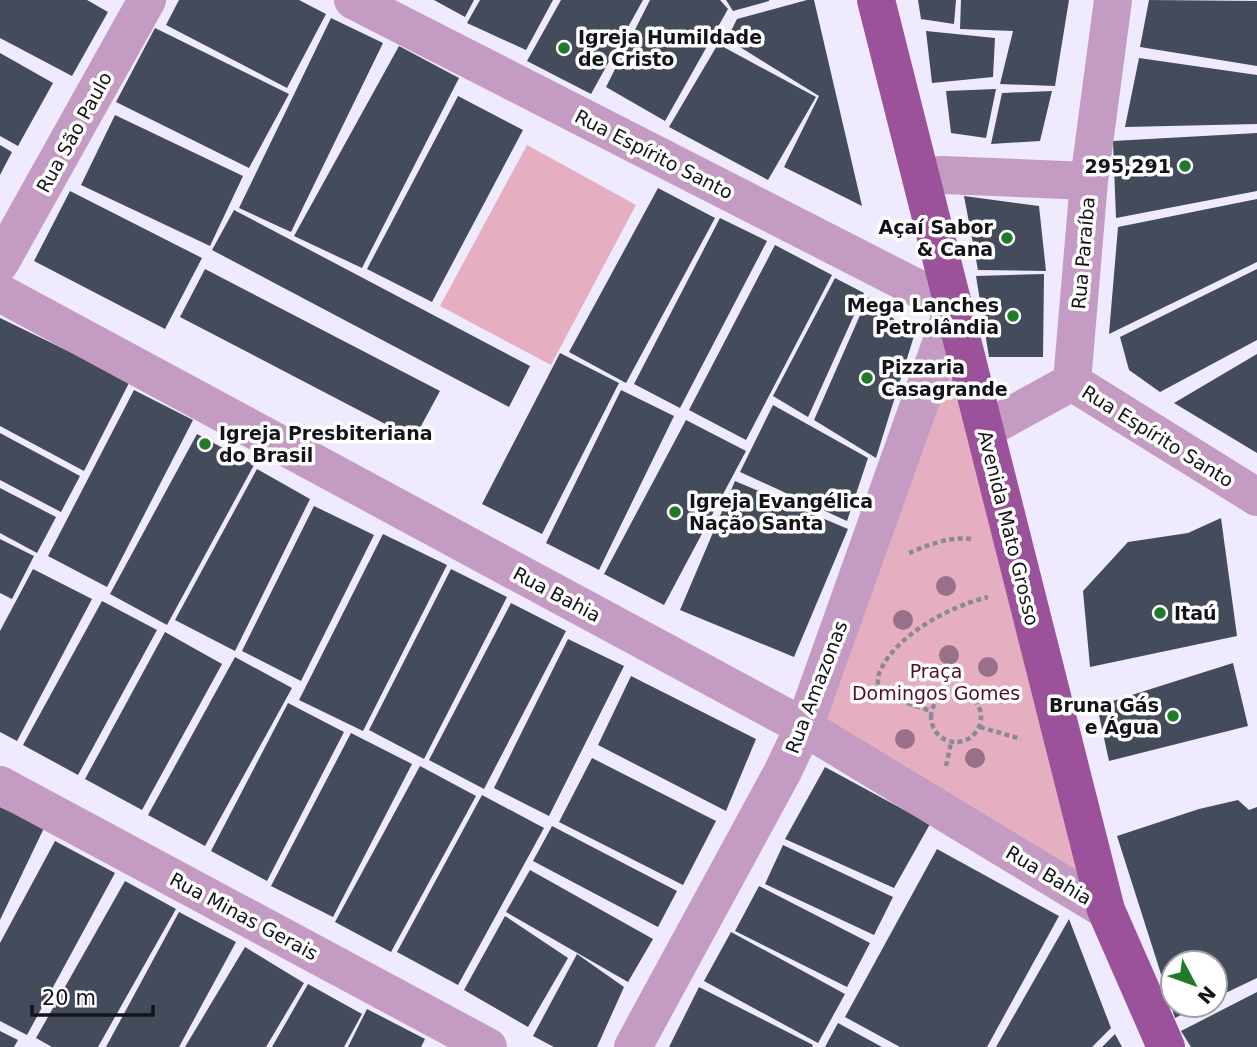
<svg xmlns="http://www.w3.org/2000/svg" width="1257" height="1047" font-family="'DejaVu Sans',sans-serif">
<rect width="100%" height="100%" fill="#efeafe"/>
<!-- green -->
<path fill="#e6afc1" d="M527 145 636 205 551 365 440 306Z
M953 338 1094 893 815 725Z"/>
<!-- building -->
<path fill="#444b5a" d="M0 0H87L108 12 72 76 0 38Z
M179 0H299L326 14 287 88 166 25Z
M434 0H474L465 17Z
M480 0H553L526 50 467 23Z
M561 0H643L591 94 527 61Z
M650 0H720L728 9 665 121 606 87Z
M726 0H769V1L733 11Z
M807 0H814L862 206 784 167 819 96 727 39 737 19Z
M918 0H956L954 24 921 19Z
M961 0H1069L1055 86 1000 84 1013 31 960 29Z
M1149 0 1257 1V66L1140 47Z
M331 18 383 43 291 232 239 208Z
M155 28 289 94 249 168 116 102Z
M926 31 995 38 993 77 932 83Z
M718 44 816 97 768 180 669 127Z
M399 46 459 78 362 268 294 236Z
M0 53 53 83 18 146 0 136Z
M1139 58 1257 75V124L1125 127Z
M996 89 986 138 951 133 946 91Z
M1052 91 1040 141 991 144 1002 93Z
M458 96 523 130 432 302 367 269Z
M115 115 243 176 210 246 81 185Z
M1257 133V191L1116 218 1113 141Z
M0 145 12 152 0 175Z
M658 188 715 218 626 383 569 352Z
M70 191 202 258 165 329 34 261Z
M964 196 1039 206 1046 271 978 270Z
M1257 199V262L1109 334 1118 227Z
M234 210 530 366 509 407 212 250Z
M720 218 767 241 680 408 634 384Z
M775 245 832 275 746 440 689 410Z
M205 269 440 391 414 439 180 317Z
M1257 269V340L1160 392 1129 370 1120 337Z
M1044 274 1043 357H989L976 276Z
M835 278 864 293 808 417 773 396Z
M868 297 914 336 876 458 814 420Z
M0 318 130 381 84 471 0 426Z
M560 353 619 383 542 534 482 504Z
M1257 354V453L1174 403Z
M134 390 193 420 107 587 48 556Z
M621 390 674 416 599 570 546 543Z
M773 405 868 458 847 521 740 472Z
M686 420 746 451 664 605 604 574Z
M0 433 80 476 61 512 0 480Z
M197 434 254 465 167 625 110 594Z
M257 469 310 499 235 651 175 620Z
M735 481 848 529 794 657 680 610Z
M0 488 56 517 37 553 0 533Z
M314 506 374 535 301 681 242 651Z
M1221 518 1237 636 1090 667 1083 591 1128 542 1188 533Z
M383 534 447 565 363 731 299 700Z
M0 539 34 556 12 599 0 593Z
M33 569 92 599 17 741 0 732V631Z
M451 569 507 597 424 759 369 730Z
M102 601 157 630 78 775 23 745Z
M511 603 566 631 484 789 429 760Z
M165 632 222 664 142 810 85 779Z
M568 639 624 666 549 816 494 788Z
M235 657 292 688 205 846 148 815Z
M1233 663 1248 726 1109 761 1097 706Z
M631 676 756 739 726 811 598 745Z
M288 703 344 732 267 881 211 851Z
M351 733 412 764 333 917 271 886Z
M592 758 716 821 683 885 559 822Z
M420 766 476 796 391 952 335 922Z
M825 767 930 824 894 888 785 839Z
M482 795 544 828 458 985 397 952Z
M1238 800 1249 810 1257 807V978L1215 998V963H1173V1005H1201L1175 1018 1117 836 1199 809Z
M0 807 44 828 0 920Z
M552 826 677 891 658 927 533 861Z
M55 841 115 873 27 1035 0 1021V943Z
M783 845 893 897 874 935 765 884Z
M937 849 1059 916 987 1047H900L845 1017Z
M530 870 653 939 628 982 506 912Z
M125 881 176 909 98 1047H52L36 1038Z
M759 886 870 943 847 987 735 931Z
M179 912 236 942 179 1047H106Z
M505 916 568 958 528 1027 464 990Z
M1069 919 1111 1028 1092 1047H996Z
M731 932 845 994 818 1043 704 981Z
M245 947 304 983 266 1047H185Z
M577 954 624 987 597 1047H554L533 1036Z
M308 984 362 1014 344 1047H272Z
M699 987 813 1045 812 1047H669Z
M1257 992V1047H1191L1181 1031Z
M367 1009 425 1039 421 1047H348Z
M838 1023 882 1047H825Z
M0 1031 18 1040 14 1047H0Z
M1115 1034 1122 1047H1102Z"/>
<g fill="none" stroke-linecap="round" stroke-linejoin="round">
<!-- path -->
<path stroke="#8c8997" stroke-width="4.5" stroke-dasharray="5 3.5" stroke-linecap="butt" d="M909 553C927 545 951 536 971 539
M859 687 931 711
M931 717a25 25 0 1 1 50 0a25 25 0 1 1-50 0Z
M878 693C878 686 877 677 880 671 897 634 951 606 988 597
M980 727 1021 739
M946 766 951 743"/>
<!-- minor -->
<path stroke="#c49bc2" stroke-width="38" d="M353 0 954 307 804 727 782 773 633 1047
M921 176 943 175 1089 181
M0 263 147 0
M0 293 804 727 1106 910
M1072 382 1089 181 1113 0
M984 426 999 422 1072 382 1257 497
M0 785 488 1047"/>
<!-- major -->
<path stroke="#9b529b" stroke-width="38" d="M876 0 1106 910 1166 1047"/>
</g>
<!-- trees -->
<g fill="#99708a">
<circle cx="946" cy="586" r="10"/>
<circle cx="903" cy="620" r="10"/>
<circle cx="949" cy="655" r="10"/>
<circle cx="988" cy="667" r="10"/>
<circle cx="905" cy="739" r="10"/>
<circle cx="975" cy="758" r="10"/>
</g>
<!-- markers -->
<g fill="#207a29" stroke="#fff" stroke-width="2.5">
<circle cx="564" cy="48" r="7"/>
<circle cx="1185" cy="166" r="7"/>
<circle cx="1007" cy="238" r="7"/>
<circle cx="1013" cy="316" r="7"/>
<circle cx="867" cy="378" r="7"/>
<circle cx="205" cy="444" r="7"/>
<circle cx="675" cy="512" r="7"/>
<circle cx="1160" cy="613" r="7"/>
<circle cx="1173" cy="716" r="7"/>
</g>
<g text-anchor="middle" stroke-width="7" stroke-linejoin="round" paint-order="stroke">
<!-- poi labels -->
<g font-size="19" font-weight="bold" fill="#141319" stroke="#fff" text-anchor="start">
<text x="578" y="44">Igreja Humildade<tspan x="578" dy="22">de Cristo</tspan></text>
<text x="1171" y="173" text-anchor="end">295,291</text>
<text x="993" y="234" text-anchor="end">Açaí Sabor<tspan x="993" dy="22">&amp; Cana</tspan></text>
<text x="999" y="312" text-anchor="end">Mega Lanches<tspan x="999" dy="22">Petrolândia</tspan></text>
<text x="881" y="374">Pizzaria<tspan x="881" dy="22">Casagrande</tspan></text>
<text x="219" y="440">Igreja Presbiteriana<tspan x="219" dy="22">do Brasil</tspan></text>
<text x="689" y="508">Igreja Evangélica<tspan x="689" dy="22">Nação Santa</tspan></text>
<text x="1174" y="620">Itaú</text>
<text x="1159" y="712" text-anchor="end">Bruna Gás<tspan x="1159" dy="22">e Água</tspan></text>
</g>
<!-- street labels -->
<g font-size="19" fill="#141319" stroke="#fff">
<text transform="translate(74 132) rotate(-61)" y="7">Rua São Paulo</text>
<text transform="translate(654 154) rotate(27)" y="7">Rua Espírito Santo</text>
<text transform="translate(1083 253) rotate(-85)" y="7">Rua Paraíba</text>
<text transform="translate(1158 436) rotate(32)" y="7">Rua Espírito Santo</text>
<text transform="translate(1009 528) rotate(76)" y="7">Avenida Mato Grosso</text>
<text transform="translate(557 594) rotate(28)" y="7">Rua Bahia</text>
<text transform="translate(816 687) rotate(-69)" y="7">Rua Amazonas</text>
<text transform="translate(1049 875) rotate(31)" y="7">Rua Bahia</text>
<text transform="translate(244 916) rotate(28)" y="7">Rua Minas Gerais</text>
</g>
<!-- park labels -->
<g font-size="19" fill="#520c2c" stroke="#fff">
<text x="936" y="678">Praça<tspan x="936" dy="22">Domingos Gomes</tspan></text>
</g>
</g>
<!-- north arrow -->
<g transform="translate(1194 984) rotate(131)"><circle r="33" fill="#ffffff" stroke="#a1a1a3" stroke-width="2"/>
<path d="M0-5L12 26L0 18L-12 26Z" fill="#207a29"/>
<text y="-10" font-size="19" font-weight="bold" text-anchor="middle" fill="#141319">N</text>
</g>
<!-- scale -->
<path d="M32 1005v10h121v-10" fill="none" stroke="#141319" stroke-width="3.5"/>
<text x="42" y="1005" font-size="21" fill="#141319" stroke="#ffffff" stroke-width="5" paint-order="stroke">20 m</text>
</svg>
